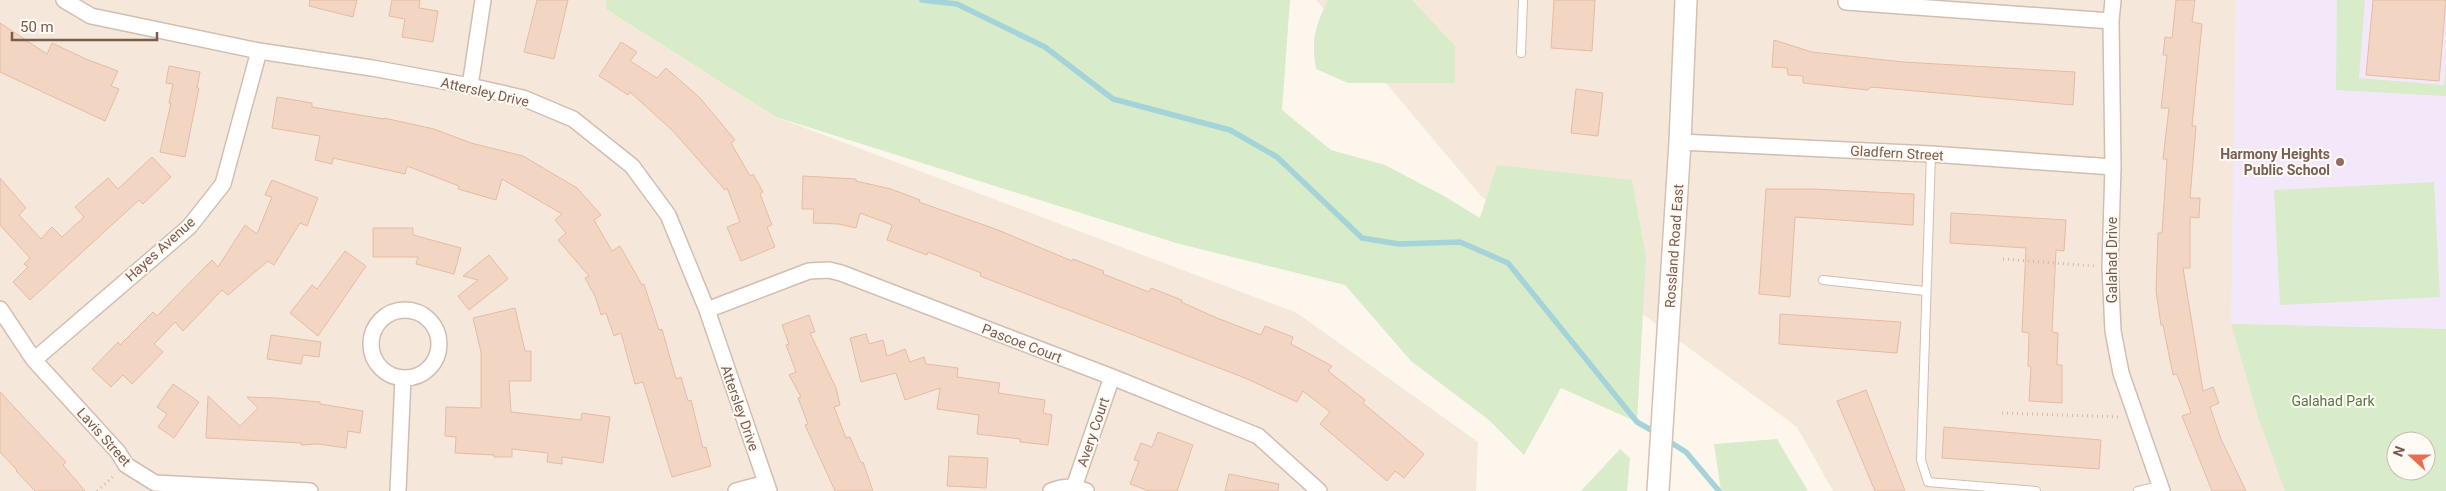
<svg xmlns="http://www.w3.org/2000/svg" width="2446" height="491" font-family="Roboto,sans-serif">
<rect width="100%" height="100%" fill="#fdf6ec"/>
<!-- residential -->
<path fill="#f5e8da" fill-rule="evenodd" d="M0 0H606V9L776 117 1297 313 1478 442 1476 491H0Z
M1316 0H2446V491H1833L1797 427 1481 196ZM2396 441H2426V471H2396Z"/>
<!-- education -->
<path fill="#f3e8fa" d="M2236 0H2446V329L2231 324Z"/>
<!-- green -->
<path fill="#d8ecc9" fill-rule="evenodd" d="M606 0H1290L1282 110 1331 150 1385 165 1444 196 1480 218 1497 165 1632 180 1646 258 1637 422 1561 388 1524 455 1489 420 1411 361 1345 285 1176 243 776 117 606 9Z
M1328 0H1412L1455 46V83H1348L1316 69C1311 40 1315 26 1328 0Z
M2337 0H2365L2359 78 2444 85 2446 64V96L2336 90Z
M2434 182 2440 297 2280 305 2274 190Z
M2231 324 2446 329V491H2285L2258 417ZM2396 441H2426V471H2396Z
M1777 439 1808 491H1721L1714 444Z
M1620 449 1630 458 1627 491H1581Z"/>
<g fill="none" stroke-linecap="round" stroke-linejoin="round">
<!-- stream -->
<path stroke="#a5d3da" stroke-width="5.5" d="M922 0 957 4 1045 47 1113 99 1230 130 1277 157 1362 238 1399 244 1460 242 1508 263 1637 422 1658 434
M1665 439 1686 452 1719 491"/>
</g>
<!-- building -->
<path fill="#f3d5c3" stroke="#e6bba3" d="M310 0H357L353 17 309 6Z
M392 0H420L419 8 438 11 433 42 402 37 405 19 389 16Z
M537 0H568L554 59 524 52Z
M1554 0H1595L1592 51 1551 48Z
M2176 0H2195L2192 22 2202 24 2192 126H2196L2190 198H2200L2199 218 2190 217V268H2183L2203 391 2213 387 2219 403 2210 407 2221 439 2246 491H2212L2182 416 2191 413 2177 374 2173 375 2163 325H2161L2156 291 2158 233H2162L2167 159H2163L2169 108H2161L2167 55H2163L2165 37 2172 38Z
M2373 0H2446L2439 81 2366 75Z
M0 23 47 54 52 43 86 59 118 71 111 86 119 89 105 121 0 72Z
M1774 40 1812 52 1903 62 2075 72 2073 105 1871 87 1868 90 1803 83V76L1788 75 1787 68 1772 67Z
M621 42 637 52 630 61 657 78 666 68 700 98 735 140 731 143 750 176 753 174 763 192 760 194 772 225 767 227 775 247 741 261 727 227 740 222 727 188 725 190 673 131 630 92 628 95 599 76Z
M169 66 200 72 197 88H199L185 157 160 152 171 103H169L173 84 166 83Z
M1576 89 1603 93 1598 136 1571 133Z
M277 97 312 103V107L384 119V118L434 129 471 143 523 156 577 188 601 215 594 220 612 251 620 246 642 285 644 284 659 330 662 329 676 379 681 377 688 401 691 400 703 448 706 447 711 466 672 477 643 382 635 384 621 333 614 336 606 313 601 315 595 296 585 278 589 276 558 240 566 233 555 220 562 214 502 179 496 200 458 189 459 186 407 166 405 174 333 158 332 164 315 160 320 136 272 128Z
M152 157 171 177 143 204 139 200 30 300 13 282 28 267 24 264 30 258 0 225V178L26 208 19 215 41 239 52 227 62 237 84 217 75 207 108 178 118 189Z
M803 176 856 179V181L891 189 920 200 919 202 998 230 1072 261 1073 259 1104 271 1103 274 1149 292 1151 288 1182 300 1181 302 1217 318 1261 335 1265 326 1293 337 1291 344 1332 366 1328 371 1365 400 1363 403 1424 454 1404 478 1395 471 1387 481 1320 424 1330 412 1303 391 1297 402 1245 378 998 283 980 276 981 273 928 252 927 255 887 240 892 225 860 213 856 228 839 224 813 223 814 209H802Z
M272 180 318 198 307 226 300 223 274 265 268 261 228 295 222 290 183 331 175 322 154 344 163 352 132 384 123 375 111 387 92 369 118 342 120 345 153 312 157 316 212 260 218 267 245 225 257 234 272 197 265 195Z
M1766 189H1814L1914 194 1913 225 1795 217 1790 297 1759 294Z
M1951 213 2066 220 2064 251 2056 250 2052 332 2058 333 2057 365H2062V403L2029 401 2031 367 2028 366 2029 333 2022 332 2026 248 1950 243Z
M373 228H413V235L461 248 454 274 416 264 418 257H373Z
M345 251 366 266 318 336 290 313 312 285 317 289Z
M489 255 508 279 469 310 458 296 478 280 463 276Z
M515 308 525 351H531V381H509L511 412 581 420 582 413 610 417 603 463 562 457V464L547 462 548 453 512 449V457H494V455L455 453 456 437 445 436 446 407 481 408V352L473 318Z
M1780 314 1901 322 1897 353 1779 344Z
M809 315 815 332 810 333 836 388 840 405 834 407 846 438 850 437 861 463 863 462 873 491H835L805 425 808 424 798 398 801 397 789 375 796 372 786 345 789 344 782 325Z
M866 334 869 344 883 340 887 356 905 349 910 362 924 357 926 364 958 368 957 377 1000 383 998 393 1045 400 1043 413 1052 415 1048 445 1020 442V439L977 434 979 415 937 409 940 388 905 400 896 373 861 382 850 338Z
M271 335 321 342 319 357 303 355 301 364 267 359Z
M173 384 199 402 174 438 158 427 167 414 157 407Z
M1866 390 1905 491H1875L1837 401Z
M0 392 66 462 63 465 85 491H35L16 471 17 470 0 452Z
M208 396 240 426 258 408 247 397 276 398 320 402V404L363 411 360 433 348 431 346 448 318 444 301 445V443L206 438Z
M1944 427 2101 440 2099 469 1942 458Z
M1158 432 1193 445 1177 491H1149L1130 484 1139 461 1134 460 1141 443 1152 447Z
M949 456 988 458 986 488 947 486Z
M1229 474 1279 484 1278 491H1225Z"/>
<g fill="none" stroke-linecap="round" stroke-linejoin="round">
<!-- lane casing -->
<g stroke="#d1beb0" stroke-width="10">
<path id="lane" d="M1521 53 1523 0
M1931 154 1921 460 1928 482 2036 491
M1823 280 1925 291
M2138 491 2160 486"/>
</g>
<!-- street casing -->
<g stroke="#d1beb0" stroke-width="18">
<path id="street" d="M64 0 91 16 259 51 372 68 470 86 523 98 573 119 632 166 668 215 707 310 769 491
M1846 0V2L2111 21
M2113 0 2111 21 2113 167 2110 267 2113 331 2121 373 2162 491
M470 86 483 0
M1680 142 1931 154 2113 167
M0 309 34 360 118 452 126 465 155 483 310 491
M371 344a34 34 0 1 1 68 0a34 34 0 1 1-68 0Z
M707 310 809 271 829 270 841 273 1112 377 1258 436 1319 491
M34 360 189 227 223 184 259 51
M1074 487 1112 377
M398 491 403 378
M736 491 766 483
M1051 491C1064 486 1073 486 1086 491"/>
</g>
<!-- secondary casing -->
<g stroke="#d6c0b0" stroke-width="24">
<path id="secondary" d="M1658 491 1680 142 1686 0"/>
</g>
<!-- path -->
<path stroke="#d9b8a5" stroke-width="3" stroke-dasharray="1 4" stroke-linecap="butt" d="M2003 259 2094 266
M2002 413 2119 417
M97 491 115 475"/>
<!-- lane -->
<use href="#lane" stroke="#fff" stroke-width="8"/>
<!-- street -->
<use href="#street" stroke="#fff" stroke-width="15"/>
<!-- secondary -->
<use href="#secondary" stroke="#fff" stroke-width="21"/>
</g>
<!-- markers -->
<circle fill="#8d6e63" stroke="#fffaf3" stroke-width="2" cx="2340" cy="162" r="5"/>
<g text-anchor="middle" stroke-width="4" stroke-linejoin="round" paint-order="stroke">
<!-- street labels -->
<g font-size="14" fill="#7a5c4d" stroke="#fffaf3">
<text transform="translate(485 92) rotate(13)" y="5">Attersley Drive</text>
<text transform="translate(1897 153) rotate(3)" y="5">Gladfern Street</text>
<text transform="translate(1674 246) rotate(-86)" y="5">Rossland Road East</text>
<text transform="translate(160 249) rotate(-42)" y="5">Hayes Avenue</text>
<text transform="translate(2112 260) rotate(-90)" y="5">Galahad Drive</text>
<text transform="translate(1022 343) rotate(21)" y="5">Pascoe Court</text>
<text transform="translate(740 408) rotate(71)" y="5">Attersley Drive</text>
<text transform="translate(1093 432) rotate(-71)" y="5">Avery Court</text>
<text transform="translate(104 437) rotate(48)" y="5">Lavis Street</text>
</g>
<!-- education labels -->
<g font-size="14" font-weight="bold" fill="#785e54" stroke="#fffaf3" text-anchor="end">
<text x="2330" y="159">Harmony Heights<tspan x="2330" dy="16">Public School</tspan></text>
</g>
<!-- park labels -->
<g font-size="14" fill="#537a41" stroke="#fffaf3">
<text x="2333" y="406">Galahad Park</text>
</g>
</g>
<!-- north arrow -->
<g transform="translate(2411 456) rotate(291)"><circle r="24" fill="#fffaf3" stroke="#cabbb1"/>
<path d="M0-4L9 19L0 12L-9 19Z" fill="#e76f51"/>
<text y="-8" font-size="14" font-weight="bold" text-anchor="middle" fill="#7a5c4d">N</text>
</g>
<!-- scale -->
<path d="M12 32v8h145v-8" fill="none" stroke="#7a5c4d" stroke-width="2.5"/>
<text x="20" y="32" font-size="15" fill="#7a5c4d" stroke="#fffaf3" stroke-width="4" paint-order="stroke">50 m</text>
</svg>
